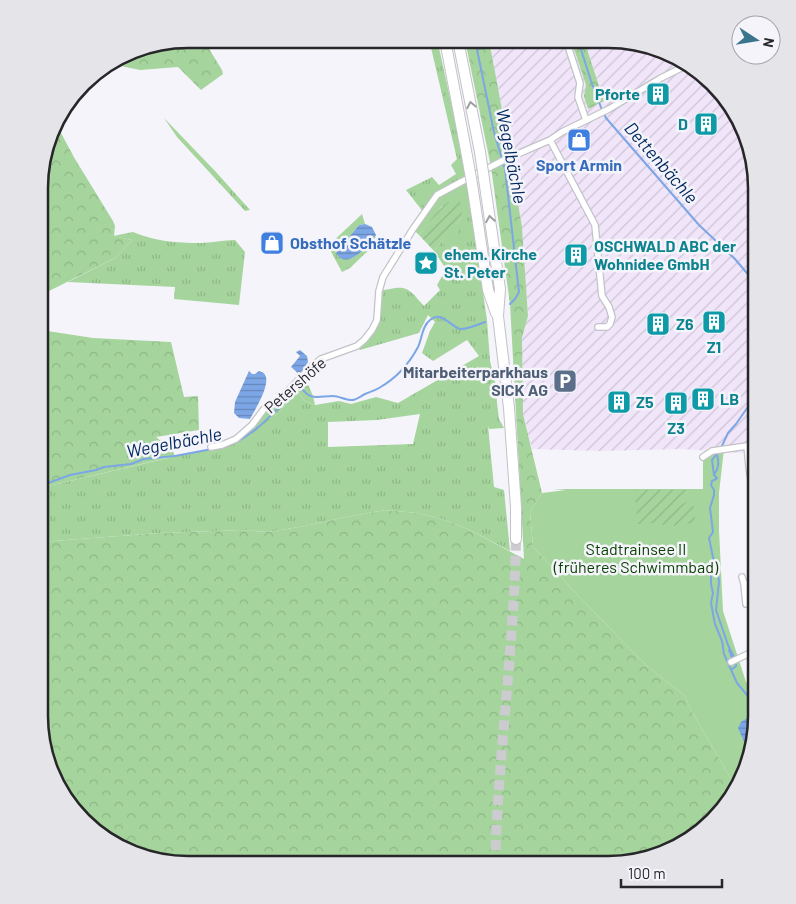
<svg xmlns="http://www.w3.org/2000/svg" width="796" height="904" font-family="Barlow,sans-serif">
<defs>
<pattern id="industrial-furrows" width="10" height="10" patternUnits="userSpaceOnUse" patternTransform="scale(1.25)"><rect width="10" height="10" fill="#f1e5fa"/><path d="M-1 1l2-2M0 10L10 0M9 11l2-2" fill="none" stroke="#cfc4d6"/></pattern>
<pattern id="grass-tufts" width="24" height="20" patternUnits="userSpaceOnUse" patternTransform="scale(1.25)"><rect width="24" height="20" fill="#a5d59c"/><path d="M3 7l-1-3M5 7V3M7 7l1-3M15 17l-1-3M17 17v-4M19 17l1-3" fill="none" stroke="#8eb787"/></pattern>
<pattern id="forest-crowns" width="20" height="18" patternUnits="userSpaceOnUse" patternTransform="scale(1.25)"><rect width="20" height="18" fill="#a5d59c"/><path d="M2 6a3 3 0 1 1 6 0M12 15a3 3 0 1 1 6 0" fill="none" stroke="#8eb787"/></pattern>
<pattern id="garden-furrows" width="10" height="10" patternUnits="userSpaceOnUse" patternTransform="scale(1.25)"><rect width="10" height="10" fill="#a5d59c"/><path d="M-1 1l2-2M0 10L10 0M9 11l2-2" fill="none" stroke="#8eb787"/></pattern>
<pattern id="water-rules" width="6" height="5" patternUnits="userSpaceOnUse" patternTransform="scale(1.25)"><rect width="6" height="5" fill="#7ca6e5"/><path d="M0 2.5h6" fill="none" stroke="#6687ba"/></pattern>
</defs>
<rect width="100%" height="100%" fill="#f4f4fa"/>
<!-- industrial -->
<path fill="url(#industrial-furrows)" d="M489 40H571L586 85 584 96 604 101 584 40H628L691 64 737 113 757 187V447L744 453 724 452V450L712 451 683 449 599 451 532 449 523 414 522 338 528 316 522 227 504 120Z"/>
<!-- grass -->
<path fill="url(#grass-tufts)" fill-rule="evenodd" d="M429 39H437L463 156 487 320 490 361 496 385 497 403 499 419 504 428 489 429 488 426 494 487 504 490 510 551 468 529 442 519 418 513 385 510 341 518 305 526 268 532 241 530 159 533 40 542V488L189 453 209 450 211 447 222 445 276 415 298 392 305 401 315 405 339 401 351 404 376 397 398 403 479 356 467 340 433 361 422 353 430 331 435 322 428 315 419 333 360 350 357 346 377 320 379 291C406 286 405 284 424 306L440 290 437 285 446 269 434 251 462 217 442 206 419 235 413 229 424 213 406 190 432 177 439 185 456 174 451 165 457 159ZM420 414 413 444 328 447V422L377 420Z
M164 118 216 172 250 210 245 211 177 137Z
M362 214 365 224 359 225 336 253 352 258 364 248 376 235 373 246 350 268 342 272 328 246Z
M133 232C154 241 177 243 200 243 212 243 223 240 235 240L245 252 239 305 174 299 175 287 68 282 115 258 132 240 113 236Z"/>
<!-- forest -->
<path fill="url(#forest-crowns)" d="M188 39H203L222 70 223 74 201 90 178 67 140 70 121 66 100 77 82 85 90 76 140 47Z
M465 40H489L504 120 522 227 528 316 522 338 523 414 542 493 530 512 533 547 559 574 568 585 634 653 647 666 685 696 691 710 731 779 734 794 683 845 618 865H178L113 845 59 791 39 717 40 542 159 533 241 530 268 532 305 526 341 518 385 510 418 513 442 519 468 529 524 559 510 304 491 167Z
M571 40H584L604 101 588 109 584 96 586 85Z
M55 122 75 159 113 221 115 226 114 236 132 240 115 258 41 295 42 159Z
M41 330 93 338 171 342 184 397 198 396 199 430 156 437 173 451 175 456 40 488Z
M311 367 307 382 313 396 315 405 305 401 298 392 276 415 238 445 232 444V441L264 409 278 401Z"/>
<!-- park -->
<path fill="#a5d59c" d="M453 210 462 245 446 251 435 217Z
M724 449 719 493V530L723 611 746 682 757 698V726L737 791 734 794 731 779 691 710 685 696 647 666 634 653 568 585 559 574 533 547 530 512 542 493 566 490 553 489H703V453Z"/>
<!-- garden -->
<path fill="url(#garden-furrows)" d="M456 199 460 201 462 217 434 251 419 235C429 223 441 202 456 199Z
M635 490H687L688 496 680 498V502L682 504 689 501 696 510 695 518 692 523 672 526 655 523 637 524Z"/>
<!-- water -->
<path fill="url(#water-rules)" d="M365 224 372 227 376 235C368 245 347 272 336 253L359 225Z
M300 350 307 356 308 362 300 375 291 367 300 356 296 352Z
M249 371 252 374H255L259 371C261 372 264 372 265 375 271 384 255 410 250 419L239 418 234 413 235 402Z
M749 717 757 723V726L749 753 738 728 741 722Z"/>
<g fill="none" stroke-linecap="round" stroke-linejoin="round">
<!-- stream -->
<path stroke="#7ca6e5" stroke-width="2" d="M475 40 494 132 502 159
M578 40 591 81 602 110
M604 114 606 118 699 225 735 259 751 278 757 282
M503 163 505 169 519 292 515 299 510 304
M721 448 728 433 736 424 752 401 755 388 752 372 754 357 757 352
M217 449C250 443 278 408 300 385 309 402 318 396 333 396 339 396 345 400 351 400 355 401 361 396 365 394 369 392 374 391 379 388 395 379 409 364 418 347 422 339 422 326 430 320 441 310 450 326 460 329 465 330 480 324 485 322
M718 452 712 460 714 475 717 478 716 479 712 481 711 485 714 490V495L710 508 713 532 709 538 714 562 711 576V584L713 593 711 603 715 624 722 641 724 654 737 683 757 707
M714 475C719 468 719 463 717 454
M40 480 48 483 70 475 96 470 104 467 131 464 144 459 175 456 212 449
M714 563 718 575 719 582 716 610 728 645 734 657
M729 650 732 658
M731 670 736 666V664
M755 721 757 718"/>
<!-- trunk-tunnel -->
<path stroke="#cbcbd0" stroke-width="10" stroke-dasharray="10 5" stroke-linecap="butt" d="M495 865C498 756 514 648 516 539"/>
<!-- minor casing -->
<g stroke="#c2c3c8" stroke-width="8">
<path id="minor" d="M566 40 580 83 578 97 586 120
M550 140 595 225 602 296 609 307 612 317 610 324 607 327H598
M747 446C749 461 748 480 757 492
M211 447 222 445 236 439 252 425 264 409 278 401 311 367 321 359 357 346 364 340 372 330 377 320 379 291 383 277 413 229 437 195 461 182 506 159 550 140 562 132 609 109 661 78 685 66 691 64
M703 457 712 451 747 446 757 441
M742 577 744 584 757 582
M744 584 746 604
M731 662 750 653 757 652"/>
</g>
<!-- trunk casing -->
<g stroke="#c2c3c8" stroke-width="12">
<path id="trunk" d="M445 40 467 156
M458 40 480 152
M484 179 500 289 498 316 509 408 516 507V539
M472 184 488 290 496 313"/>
</g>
<!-- minor -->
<use href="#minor" stroke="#fff" stroke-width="5.5"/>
<!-- trunk -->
<use href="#trunk" stroke="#fff" stroke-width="10"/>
<!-- trunk-bridge casing -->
<g stroke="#c2c3c8" stroke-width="12" stroke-linecap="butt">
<path id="trunk-bridge" d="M480 152 484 179
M467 156 472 184"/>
</g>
<!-- trunk-bridge -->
<use href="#trunk-bridge" stroke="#fff" stroke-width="10"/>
</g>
<!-- one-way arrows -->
<defs><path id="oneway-chevron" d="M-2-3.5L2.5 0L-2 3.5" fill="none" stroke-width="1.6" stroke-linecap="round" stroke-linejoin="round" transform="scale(1.25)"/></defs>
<g stroke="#9e9e9f">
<use href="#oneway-chevron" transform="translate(471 105) rotate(-101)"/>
<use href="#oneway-chevron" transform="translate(490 219) rotate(-99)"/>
</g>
<!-- icons -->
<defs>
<g id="building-square" transform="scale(1.25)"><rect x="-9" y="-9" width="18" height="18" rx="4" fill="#0f9aa8" stroke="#f4f4fa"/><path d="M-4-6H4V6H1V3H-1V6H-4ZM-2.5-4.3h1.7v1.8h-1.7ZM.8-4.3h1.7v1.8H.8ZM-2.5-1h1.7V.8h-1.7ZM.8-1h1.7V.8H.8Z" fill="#fff"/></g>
<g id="shop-square" transform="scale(1.25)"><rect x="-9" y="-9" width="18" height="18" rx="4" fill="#3f7fe0" stroke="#f4f4fa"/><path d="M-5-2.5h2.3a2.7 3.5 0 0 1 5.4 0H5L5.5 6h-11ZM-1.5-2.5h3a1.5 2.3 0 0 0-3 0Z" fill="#fff"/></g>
<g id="sight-square" transform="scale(1.25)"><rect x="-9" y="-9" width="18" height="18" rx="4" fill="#0f9aa8" stroke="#f4f4fa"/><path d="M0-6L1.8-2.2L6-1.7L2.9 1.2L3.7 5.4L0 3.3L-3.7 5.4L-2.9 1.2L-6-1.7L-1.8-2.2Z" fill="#fff"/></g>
<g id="parking-square" transform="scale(1.25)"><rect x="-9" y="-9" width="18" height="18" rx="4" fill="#5c6f8a" stroke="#f4f4fa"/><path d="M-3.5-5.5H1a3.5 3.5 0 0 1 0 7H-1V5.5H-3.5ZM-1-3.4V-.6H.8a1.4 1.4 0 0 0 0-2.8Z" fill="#fff"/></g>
</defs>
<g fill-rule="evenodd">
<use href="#building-square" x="658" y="94"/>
<use href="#building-square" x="706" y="124"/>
<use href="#shop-square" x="579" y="140"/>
<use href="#shop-square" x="272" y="243"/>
<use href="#building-square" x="576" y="255"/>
<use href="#sight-square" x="426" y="263"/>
<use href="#building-square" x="714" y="322"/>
<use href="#building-square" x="658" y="324"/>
<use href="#parking-square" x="565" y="381"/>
<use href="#building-square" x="703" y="399"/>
<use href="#building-square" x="619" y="402"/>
<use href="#building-square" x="676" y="403"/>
</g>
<g text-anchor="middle" stroke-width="5" stroke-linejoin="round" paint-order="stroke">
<!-- culture labels -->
<g font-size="16" font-weight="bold" fill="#0d838f" stroke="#f4f4fa" text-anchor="start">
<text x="640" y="100" text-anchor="end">Pforte</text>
<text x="688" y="130" text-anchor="end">D</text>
<text x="594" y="252">OSCHWALD ABC der<tspan x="594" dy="18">Wohnidee GmbH</tspan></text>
<text x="444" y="260">ehem. Kirche<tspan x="444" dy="18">St. Peter</tspan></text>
<text x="676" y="330">Z6</text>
<text x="714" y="353" text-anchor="middle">Z1</text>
<text x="720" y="405">LB</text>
<text x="636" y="408">Z5</text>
<text x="676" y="434" text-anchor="middle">Z3</text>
</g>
<!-- shop labels -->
<g font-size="16" font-weight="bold" fill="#366cbe" stroke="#f4f4fa">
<text x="579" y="171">Sport Armin</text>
<text x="290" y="249" text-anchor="start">Obsthof Schätzle</text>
</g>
<!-- service labels -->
<g font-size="16" font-weight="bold" fill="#4e5e75" stroke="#f4f4fa" text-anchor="end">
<text x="548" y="378">Mitarbeiterparkhaus<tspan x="548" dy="18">SICK AG</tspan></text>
</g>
<!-- street labels -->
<g font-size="16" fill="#27272a" stroke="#f4f4fa">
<text transform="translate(295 385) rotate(-41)" y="6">Petershöfe</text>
</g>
<!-- park labels -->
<g font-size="16" fill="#073e00" stroke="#f4f4fa">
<text x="636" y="555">Stadtrainsee II<tspan x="636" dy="18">(früheres Schwimmbad)</tspan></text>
</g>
<!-- water labels -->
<g font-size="18" font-style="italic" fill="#01285e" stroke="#f4f4fa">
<text transform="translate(511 156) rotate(79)" y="6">Wegelbächle</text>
<text transform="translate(661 163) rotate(49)" y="6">Dettenbächle</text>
<text transform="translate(174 443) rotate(-11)" y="6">Wegelbächle</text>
</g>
</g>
<!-- crop -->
<path d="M0 0H796V904H0ZM188 48H608A140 140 0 0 1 748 188V716A140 140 0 0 1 608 856H188A140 140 0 0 1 48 716V188A140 140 0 0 1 188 48Z" fill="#e4e4e9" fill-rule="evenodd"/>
<path fill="none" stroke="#27272a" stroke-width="2.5" d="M188 48H608A140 140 0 0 1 748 188V716A140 140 0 0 1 608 856H188A140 140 0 0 1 48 716V188A140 140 0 0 1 188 48Z"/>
<!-- north arrow -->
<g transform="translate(756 40) rotate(102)"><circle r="24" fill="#f4f4fa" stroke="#a2a2a7"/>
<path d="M0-4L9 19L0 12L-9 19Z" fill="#3a748d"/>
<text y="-8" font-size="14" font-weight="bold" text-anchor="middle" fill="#27272a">N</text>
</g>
<!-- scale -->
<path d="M621 879v8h101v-8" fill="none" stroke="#27272a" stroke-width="2.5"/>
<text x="628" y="879" font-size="15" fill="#27272a" stroke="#f4f4fa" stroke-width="4" paint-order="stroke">100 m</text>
</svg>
